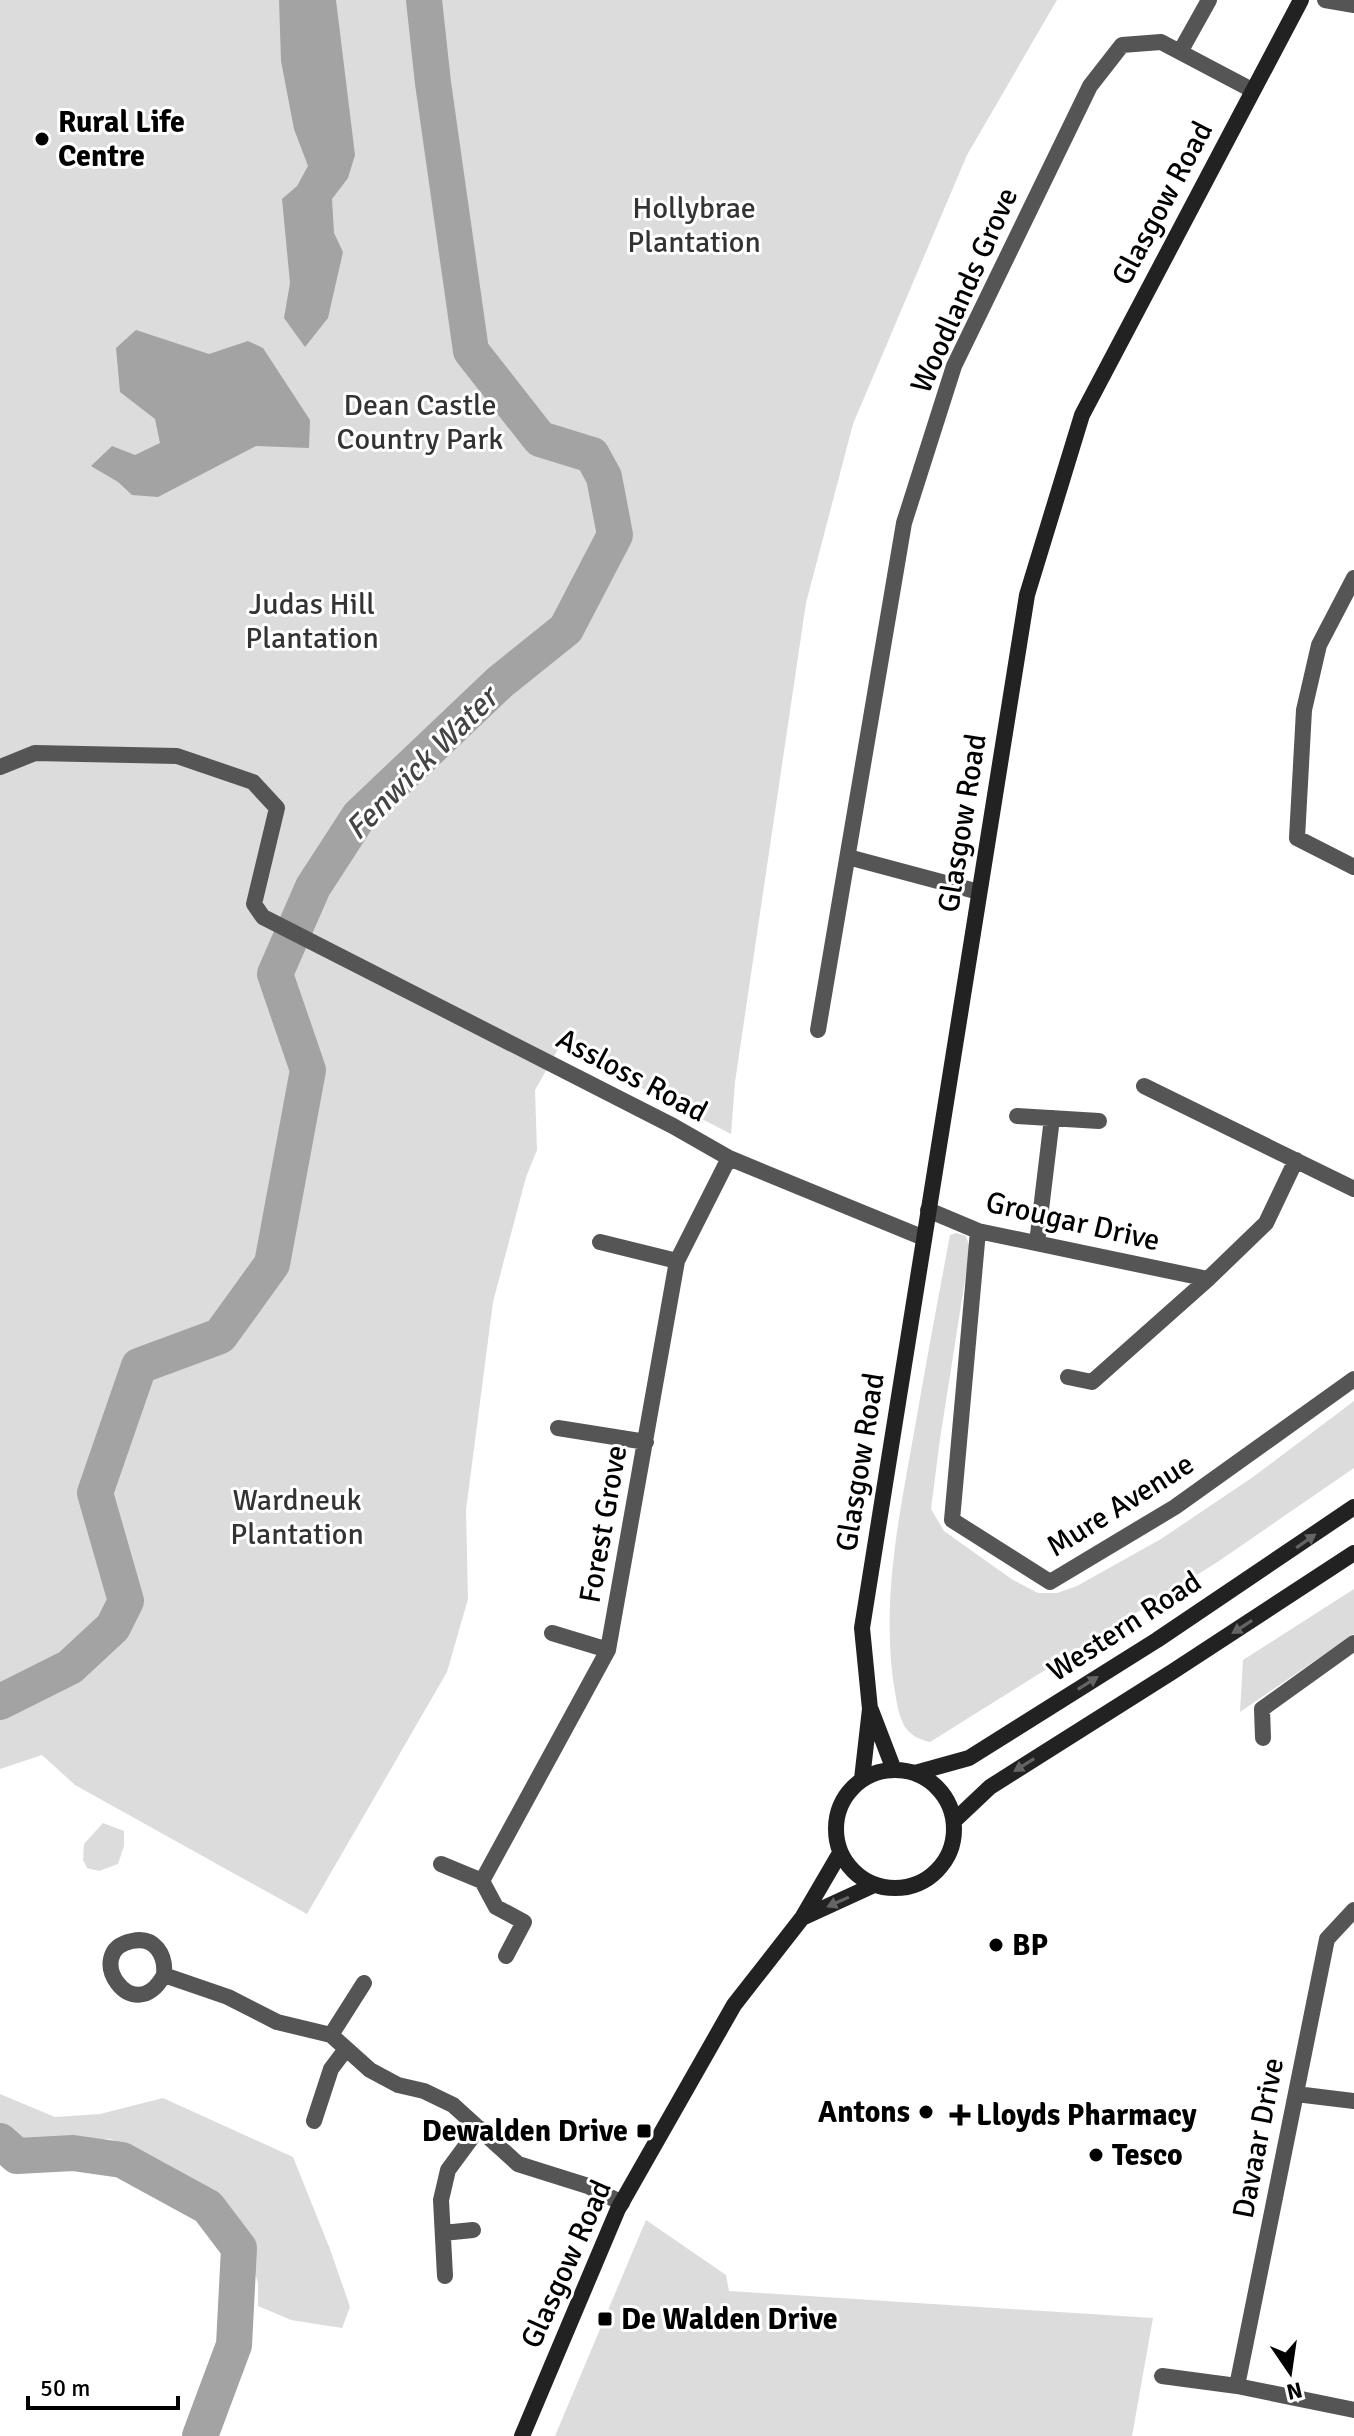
<svg xmlns="http://www.w3.org/2000/svg" width="1354" height="2436" font-family="Signika,sans-serif">
<rect width="100%" height="100%" fill="#fff"/>
<!-- green -->
<path fill="#dcdcdc" d="M0 0H1057L967 155 853 424 806 603 735 1082 731 1134 560 1046 535 1090 537 1150 526 1177 493 1302 466 1510 468 1599 447 1672 307 1914 75 1785 42 1755 0 1769Z
M956 1233 966 1236 970 1248 940 1439 931 1509 944 1531 1013 1580 1038 1593H1057L1077 1586 1161 1539 1253 1477 1354 1401V1468L1219 1561 930 1742C921 1740 911 1736 905 1727 897 1713 896 1696 893 1680 882 1593 900 1512 915 1427 926 1363 938 1299 950 1235Z
M1354 1589V1634L1240 1712 1243 1660Z
M103 1823 124 1831V1846L118 1864 99 1871 87 1868 83 1860 84 1844Z
M0 2094 55 2117 100 2114 163 2098 293 2157 330 2249 350 2307 342 2328 291 2320 258 2306V2283L235 2213 165 2163 110 2139 63 2142 20 2138 0 2162Z
M646 2220 726 2275 729 2291 1153 2318 1132 2436H555Z"/>
<!-- water -->
<path fill="#a3a3a3" d="M279 0H336L355 155 348 178 332 199 334 233 343 252 328 318 305 347 284 318 290 283 282 199 297 186 308 166 294 129 281 61Z
M136 330 209 354 248 341 263 348 310 420 309 448 256 446 158 497 132 495 118 482 91 466 112 446 135 455 160 443 155 419 120 392 116 348Z"/>
<g fill="none" stroke-linecap="round" stroke-linejoin="round">
<!-- river -->
<path stroke="#a3a3a3" stroke-width="36" d="M0 1702 70 1667 113 1627 126 1601 95 1493 139 1366 220 1336 272 1264 308 1070 275 974 313 887 359 816 500 682 566 629 615 535 604 477 592 455 540 439 471 351 433 83 424 0
M0 2141 17 2156 73 2153 122 2160 208 2207 239 2248 234 2345 200 2436"/>
<!-- street -->
<path stroke="#555" stroke-width="16" d="M1325 0 1354 5
M1180 52 1209 0
M1354 578 1319 645 1304 710 1297 838 1354 867
M0 767 35 753 177 756 253 782 277 808 254 904 263 917 673 1126 729 1158 924 1238
M848 857 979 892
M818 1030 904 523 954 366 1090 86 1122 45 1161 42 1252 90
M1144 1086 1354 1189
M1017 1116 1099 1121
M928 1210 978 1231 1208 1279
M978 1231 952 1520 1050 1582 1175 1507 1354 1379
M600 1242 677 1261
M1037 1243 1052 1118
M1068 1377 1092 1382 1208 1279 1266 1223 1296 1160
M558 1428 646 1442
M552 1633 608 1650
M1263 1738 1262 1709 1354 1643
M441 1864 482 1881 608 1650 677 1261 729 1158
M482 1881 496 1907 524 1922 506 1956
M164 1975C133 2031 81 1951 132 1941 155 1936 166 1955 164 1975L228 1997 277 2022 331 2035 370 2070 398 2085 424 2091 453 2105 518 2164 588 2186 622 2203
M331 2035 364 1983
M1296 2094 1354 2101
M314 2121 331 2069 346 2049
M443 2233 473 2230
M445 2276 441 2200 448 2170 479 2128
M1162 2376 1237 2386 1354 2410
M1237 2386 1327 1939 1354 1910"/>
<!-- secondary -->
<path stroke="#222" stroke-width="16" d="M871 1710 894 1770
M836 1829a59 59 0 1 1 118 0a59 59 0 1 1-118 0Z
M915 1773 969 1758 1157 1640 1354 1507
M862 1779 870 1709 862 1628 1027 595 1082 415 1301 0
M954 1821 990 1787 1172 1672 1354 1553
M802 1918 874 1885
M522 2436 618 2209 734 2005 802 1918 840 1853"/>
</g>
<!-- one-way arrows -->
<defs><path id="oneway-solid" d="M-6-.8H1V-3.2L6.5 0L1 3.2V.8H-6Z" transform="scale(2)"/></defs>
<g fill="#646464">
<use href="#oneway-solid" transform="translate(1306 1541) rotate(-35)"/>
<use href="#oneway-solid" transform="translate(1242 1627) rotate(147)"/>
<use href="#oneway-solid" transform="translate(1088 1683) rotate(-32)"/>
<use href="#oneway-solid" transform="translate(1024 1765) rotate(148)"/>
<use href="#oneway-solid" transform="translate(838 1902) rotate(156)"/>
</g>
<!-- markers -->
<g fill="#000" stroke="#fff" stroke-width="3">
<circle cx="42" cy="139" r="8"/>
<circle cx="996" cy="1945" r="8"/>
<circle cx="926" cy="2112" r="8"/>
<path d="M956 2103h8v8h8v8h-8v8h-8v-8h-8v-8h8z"/>
<rect x="636" y="2123" width="16" height="16" rx="4"/>
<circle cx="1096" cy="2155" r="8"/>
<rect x="597" y="2311" width="16" height="16" rx="4"/>
</g>
<g text-anchor="middle" stroke-width="6" stroke-linejoin="round" paint-order="stroke">
<!-- poi labels -->
<g font-size="30" font-weight="bold" fill="#000" stroke="#fff" text-anchor="start">
<text x="58" y="132">Rural Life<tspan x="58" dy="34">Centre</tspan></text>
<text x="1012" y="1955">BP</text>
<text x="910" y="2122" text-anchor="end">Antons</text>
<text x="976" y="2125">Lloyds Pharmacy</text>
<text x="628" y="2141" text-anchor="end">Dewalden Drive</text>
<text x="1112" y="2165">Tesco</text>
<text x="621" y="2329">De Walden Drive</text>
</g>
<!-- street labels -->
<g font-size="30" fill="#000" stroke="#fff">
<text transform="translate(1162 203) rotate(-62)" y="10">Glasgow Road</text>
<text transform="translate(964 290) rotate(-66)" y="10">Woodlands Grove</text>
<text transform="translate(962 823) rotate(-81)" y="10">Glasgow Road</text>
<text transform="translate(632 1075) rotate(28)" y="10">Assloss Road</text>
<text transform="translate(1073 1221) rotate(13)" y="10">Grougar Drive</text>
<text transform="translate(860 1462) rotate(-81)" y="10">Glasgow Road</text>
<text transform="translate(1120 1505) rotate(-32)" y="10">Mure Avenue</text>
<text transform="translate(603 1524) rotate(-80)" y="10">Forest Grove</text>
<text transform="translate(1124 1626) rotate(-33)" y="10">Western Road</text>
<text transform="translate(1258 2138) rotate(-79)" y="10">Davaar Drive</text>
<text transform="translate(566 2264) rotate(-66)" y="10">Glasgow Road</text>
</g>
<!-- park labels -->
<g font-size="30" fill="#333" stroke="#fff">
<text x="694" y="218">Hollybrae<tspan x="694" dy="34">Plantation</tspan></text>
<text x="420" y="415">Dean Castle<tspan x="420" dy="34">Country Park</tspan></text>
<text x="312" y="614">Judas Hill<tspan x="312" dy="34">Plantation</tspan></text>
<text x="297" y="1510">Wardneuk<tspan x="297" dy="34">Plantation</tspan></text>
</g>
<!-- water labels -->
<g font-size="32" font-style="italic" fill="#444" stroke="#fff">
<text transform="translate(421 763) rotate(-45)" y="11">Fenwick Water</text>
</g>
</g>
<!-- north arrow -->
<g transform="translate(1290 2372) rotate(167)" stroke="#ffffff" stroke-width="6" paint-order="stroke">
<path d="M0-6L14 30L0 20L-14 30Z" fill="#000000"/>
<text y="-12" font-size="22" font-weight="bold" text-anchor="middle" fill="#000000">N</text>
</g>
<!-- scale -->
<path d="M28 2396v12h150v-12" fill="none" stroke="#000000" stroke-width="4"/>
<text x="40" y="2396" font-size="24" fill="#000000" stroke="#ffffff" stroke-width="6" paint-order="stroke">50 m</text>
</svg>
